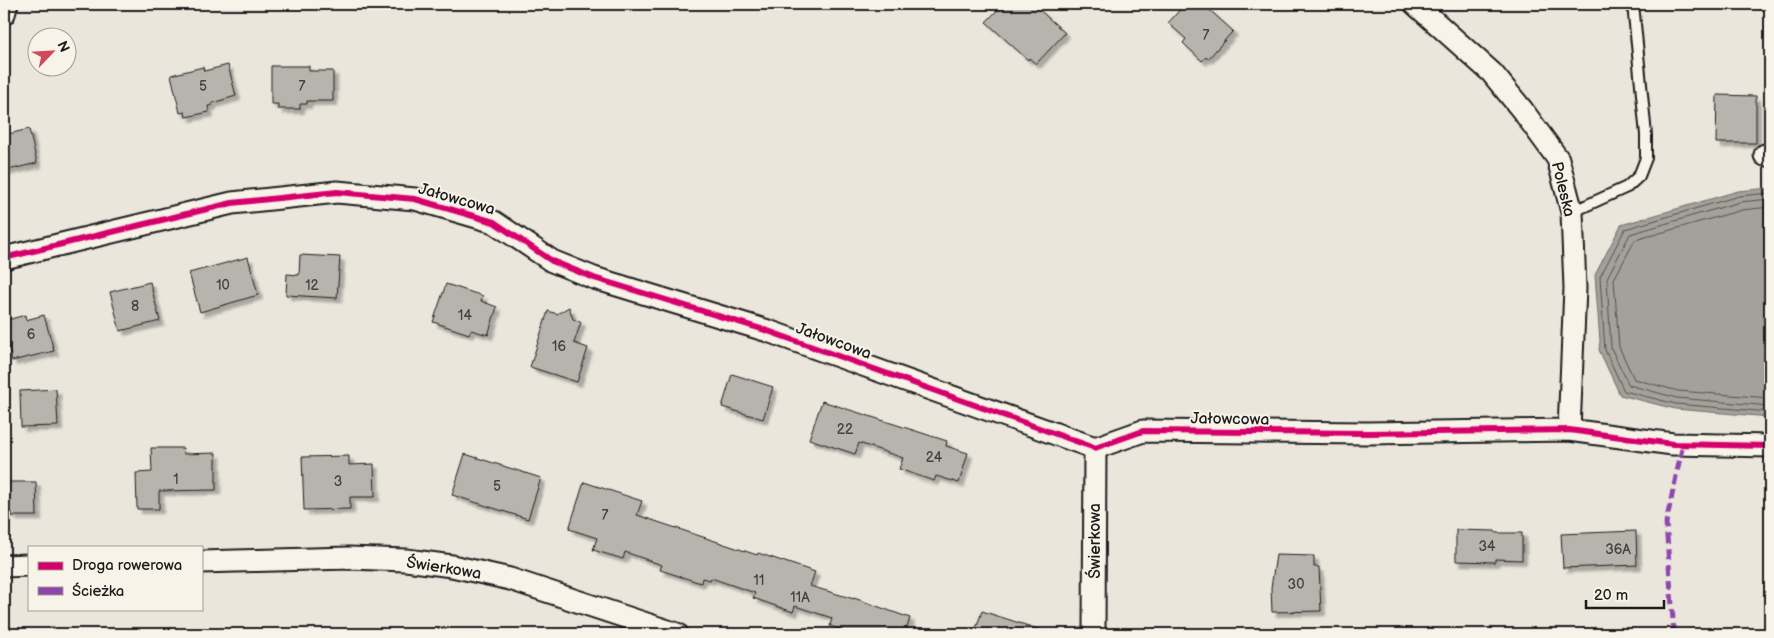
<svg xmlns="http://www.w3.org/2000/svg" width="1774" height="638" font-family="'Balsamiq Sans',sans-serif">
<defs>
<filter id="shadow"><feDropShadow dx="4.5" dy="4.5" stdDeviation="1" flood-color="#0004"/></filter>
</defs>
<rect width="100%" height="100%" fill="#eae6dc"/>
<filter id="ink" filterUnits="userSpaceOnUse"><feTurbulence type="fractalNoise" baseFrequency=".02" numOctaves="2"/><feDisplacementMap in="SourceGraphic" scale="10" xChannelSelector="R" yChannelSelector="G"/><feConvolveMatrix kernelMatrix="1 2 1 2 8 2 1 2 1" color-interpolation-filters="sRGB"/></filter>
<g filter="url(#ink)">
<!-- water -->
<path fill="#a3a19a" stroke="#6d6c68" d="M1770 188V417L1675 409 1620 395 1599 350 1600 341 1595 275 1621 225 1738 191Z"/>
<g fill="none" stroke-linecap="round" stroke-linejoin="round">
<!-- shore -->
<path stroke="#52514e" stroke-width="1" d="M1770 193 1739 196 1625 229 1600 277 1605 350 1624 391 1676 404 1770 412
M1770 199 1740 202 1630 234 1607 278 1611 348 1629 385 1677 398 1770 406
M1770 207 1742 210 1635 240 1614 279 1619 347 1634 379 1678 391 1770 398"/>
</g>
<!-- building -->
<path fill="#b6b4ac" stroke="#1c1c1c" filter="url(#shadow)" d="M1003 4H1033L1065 33 1036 64 1029 58 1028 60 986 22Z
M1185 4H1203L1233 31 1208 59 1206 57 1202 61 1183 43 1186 39 1168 23Z
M228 65 236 96 212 103V105L208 106 209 112 186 117 185 112 180 113 171 75 203 67 204 71Z
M271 66H309V71H333V101H307V104H300V109H278V104H271Z
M1717 95 1756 96V143H1716Z
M29 129 37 163 4 171V135Z
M300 255 340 257 337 298 286 295 287 274 299 275Z
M248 257 258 295 200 312 189 273Z
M150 282 160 321 120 331 110 292Z
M446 284 483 296 481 301 497 307 488 335 471 330 469 334 433 322Z
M569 307 573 319 581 322 574 343 588 348 577 382 530 367 548 311 557 314Z
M25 315 26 320 44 315 54 351 12 361 4 328V321Z
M732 374 773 387 763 419 722 407Z
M56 389 58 426 21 427 20 391Z
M822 401 947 441 946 446 968 453 959 483 936 476 934 481 899 469 903 458 859 443 855 454 809 439Z
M151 448H183L184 454 216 453V490L159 491V509H137L136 473 152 472Z
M465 454 541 478 528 519 452 495Z
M349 456V465L374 464 375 497H350V509L304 510 302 457Z
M4 482H36L37 516H12V513H4Z
M584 482 642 501 637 515 757 555 758 553 815 572 810 586 854 599V598L910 618 905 634H842L843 630 830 626 832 618 795 606 793 612 753 598 755 593 711 578 710 580 702 578 701 583 660 570 662 565 625 552 623 559 593 550 597 538 569 529Z
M1456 530 1495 531 1496 533H1522V560L1495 559V562L1456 561Z
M1636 531 1637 565 1563 568 1561 534Z
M1276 555 1314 556V567H1319L1321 611 1272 612 1271 588Z
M982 611 1041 630V634H974Z"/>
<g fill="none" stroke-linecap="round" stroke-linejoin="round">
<!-- service casing -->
<g stroke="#1c1c1c" stroke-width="14">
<path id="service" d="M1572 212 1627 187 1639 176 1646 158V135L1633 4"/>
</g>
<!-- minor casing -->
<g stroke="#1c1c1c" stroke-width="25">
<path id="minor" d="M1415 4 1492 73 1523 111 1558 159 1572 212 1575 288 1569 430
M4 14 7 4
M1765 155H1770
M4 258 232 203 337 192 415 199 494 222 552 261 594 278 768 331 1095 448 1143 431 1368 433 1569 430 1673 444 1770 446
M201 562 349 558 406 560 452 566 510 579 677 634
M4 566 29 565
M1094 634 1095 448"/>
</g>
<!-- service -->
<use href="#service" stroke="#f7f3e8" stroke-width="10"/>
<!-- minor -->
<use href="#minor" stroke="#f7f3e8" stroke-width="21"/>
<!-- quiet -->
<path stroke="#8e44ad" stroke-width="5" stroke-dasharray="10 5" stroke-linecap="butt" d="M1674 634 1666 523 1683 444"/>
<!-- cycleway casing -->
<g stroke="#f7f3e8" stroke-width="9">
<path id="cycleway" d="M4 258 232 203 337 192 415 199 494 222 552 261 594 278 768 331 1095 448 1143 431 1368 433 1569 430 1673 444 1770 446"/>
</g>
<!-- cycleway -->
<use href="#cycleway" stroke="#d6006c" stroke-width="6"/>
</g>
</g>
<g text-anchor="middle" stroke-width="4" stroke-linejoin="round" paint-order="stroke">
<!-- number labels -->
<g font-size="14" fill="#424240">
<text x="1206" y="40">7</text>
<text x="203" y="91">5</text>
<text x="302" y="91">7</text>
<text x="223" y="290">10</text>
<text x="312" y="290">12</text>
<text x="135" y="311">8</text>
<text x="465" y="320">14</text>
<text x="31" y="339">6</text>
<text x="559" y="351">16</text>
<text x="845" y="434">22</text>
<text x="934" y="462">24</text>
<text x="176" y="484">1</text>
<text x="338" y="486">3</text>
<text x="497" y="491">5</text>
<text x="605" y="520">7</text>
<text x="1487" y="551">34</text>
<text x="1618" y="554">36A</text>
<text x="759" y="585">11</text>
<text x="1296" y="589">30</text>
<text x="800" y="602">11A</text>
</g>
<!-- street labels -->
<g font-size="16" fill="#1c1c1c" stroke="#f7f3e8">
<text transform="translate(1564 189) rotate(76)" y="6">Poleska</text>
<text transform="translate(457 198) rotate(16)" y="6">Jałowcowa</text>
<text transform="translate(834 340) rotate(20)" y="6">Jałowcowa</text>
<text transform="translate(1230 418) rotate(1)" y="6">Jałowcowa</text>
<text transform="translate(1094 541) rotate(-90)" y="6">Świerkowa</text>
<text transform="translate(444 567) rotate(9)" y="6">Świerkowa</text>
</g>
</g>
<!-- margin -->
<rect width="1774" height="638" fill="none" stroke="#f7f3e8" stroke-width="20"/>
<rect x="10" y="10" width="1754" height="618" fill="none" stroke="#1c1c1c" stroke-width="2" filter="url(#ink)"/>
<!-- legend -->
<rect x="28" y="546" width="175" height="65" fill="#f7f3e8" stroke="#9f9d96"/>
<rect x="38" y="562" width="25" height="8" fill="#d6006c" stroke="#9f9d96"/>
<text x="72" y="570" font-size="15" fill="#1c1c1c">Droga rowerowa</text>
<rect x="38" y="587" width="25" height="8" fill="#8e44ad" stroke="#9f9d96"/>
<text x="72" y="596" font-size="15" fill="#1c1c1c">Ścieżka</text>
<!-- north arrow -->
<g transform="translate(52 52) rotate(65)"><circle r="24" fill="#f7f3e8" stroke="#9f9d96"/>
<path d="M0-4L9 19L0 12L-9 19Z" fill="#d1495b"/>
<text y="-8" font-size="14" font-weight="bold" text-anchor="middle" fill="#1c1c1c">N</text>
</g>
<!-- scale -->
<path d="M1586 600v8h78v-8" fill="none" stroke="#1c1c1c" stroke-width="2.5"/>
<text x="1594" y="600" font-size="15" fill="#1c1c1c" stroke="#f7f3e8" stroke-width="4" paint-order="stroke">20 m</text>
</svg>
